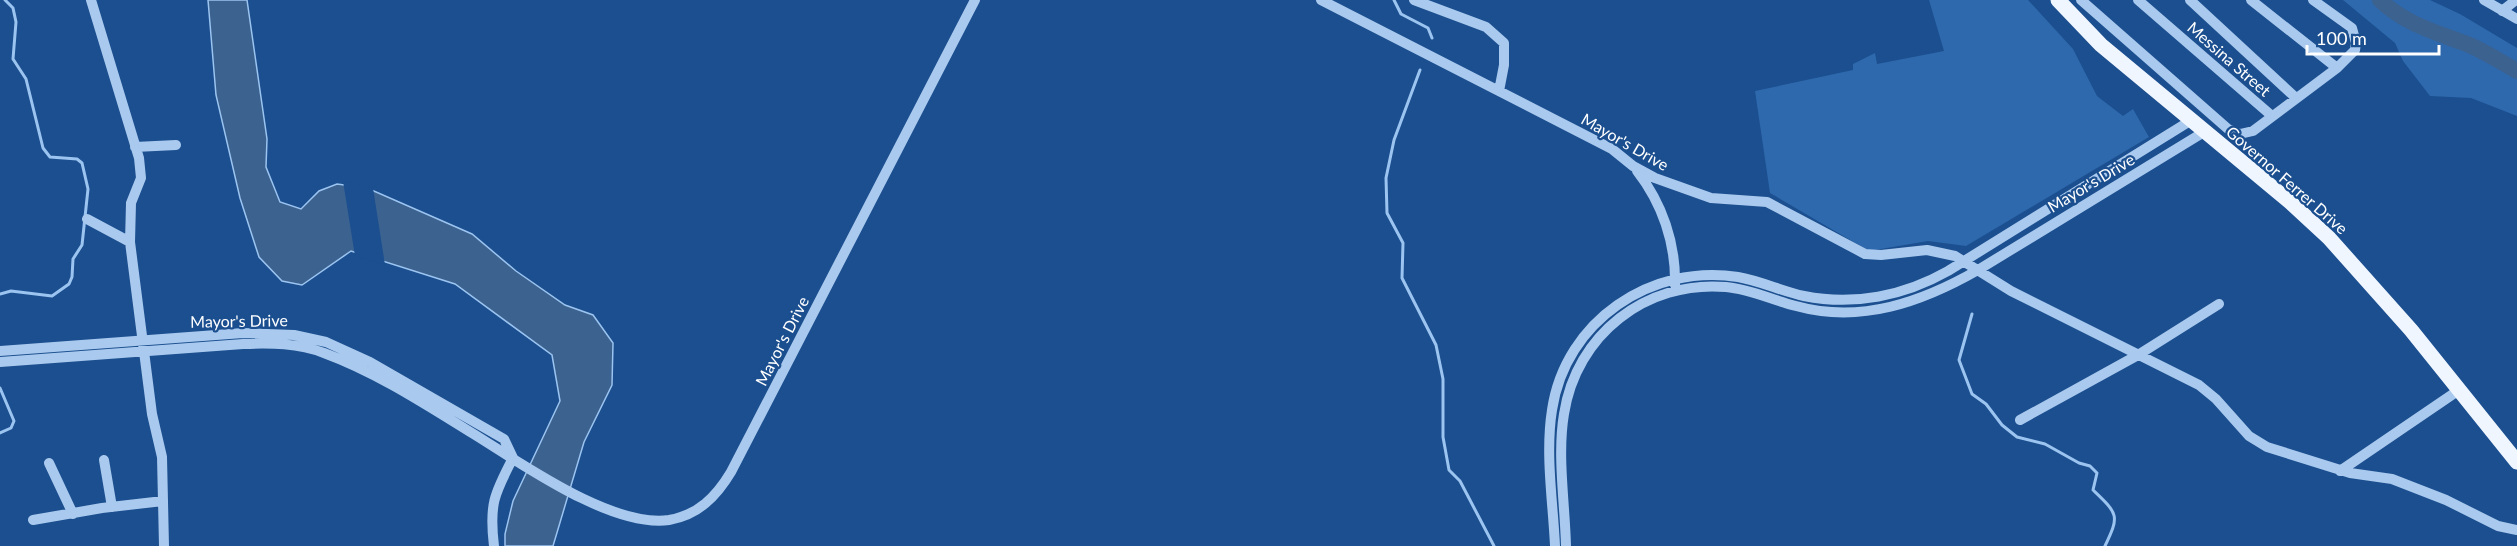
<svg xmlns="http://www.w3.org/2000/svg" width="2517" height="546" font-family="Lato,sans-serif">
<rect width="100%" height="100%" fill="#1b4f8f"/>
<!-- green -->
<path fill="#2e69ad" d="M1929 0H2028L2073 49 2097 96 2123 116 2133 109 2149 137 1966 246 1928 241 1869 251 1770 193 1755 91 1853 70V64L1875 53 1877 64 1944 51Z
M2343 0H2430L2460 14 2517 48V116L2471 98 2430 96 2403 61 2395 43Z"/>
<!-- water -->
<path fill="#3c6290" stroke="#9cc4f0" stroke-width="1.5" d="M208 0H247L267 139 266 167 280 202 301 209 319 191 337 184 367 188 472 234 516 271 565 305 593 315 613 343 612 385 584 442 553 546H505V534L513 501 560 401 552 355 455 284 351 251 302 285 282 281 259 257 240 198 216 95Z"/>
<!-- pier -->
<path fill="#1b4f8f" d="M343 181 373 188 385 265 355 256Z"/>
<g fill="none" stroke-linecap="round" stroke-linejoin="round">
<!-- stream -->
<path stroke="#9cc4f0" stroke-width="3" d="M1394 0 1401 14 1428 28 1432 38
M1420 70 1394 140 1386 178 1387 213 1403 243 1402 278 1436 345 1443 379V437L1449 470 1460 481 1494 546
M0 294 11 291 52 296 69 284 72 277 73 259 82 245 88 189 82 163 77 159 50 157 43 148 26 79 13 59 16 22 13 8 5 0
M1972 314 1959 360 1972 394 1986 404 2002 425 2017 437 2045 444 2079 463 2090 466 2097 473 2093 490C2118 514 2120 515 2105 546
M0 388 14 421 11 428 0 433"/>
<!-- river -->
<path stroke="#3c6290" stroke-width="16" d="M2380 0C2405 24 2435 32 2467 44 2484 51 2501 62 2517 71"/>
<!-- minor -->
<path stroke="#a9c9ee" stroke-width="10" d="M91 0 139 158 141 178 131 203 130 242 152 414 162 457 164 546
M1321 0 1612 149 1633 166 1655 178 1711 198 1767 202 1865 254 1881 255 1927 250 1955 256 2011 291 2199 385 2216 399 2249 436 2267 447 2350 473 2392 479 2446 500 2498 526 2517 530
M1414 0 1486 27 1504 43V65L1499 91
M2081 0 2228 129 2240 134 2253 131 2337 68 2355 50 2356 43 2352 28 2313 0
M2138 0 2272 116
M2190 0 2296 98
M2251 0 2337 68
M2484 0 2517 19
M2502 11 2516 0
M135 147 176 145
M1637 171C1662 203 1676 243 1675 285
M87 219 130 242
M0 351 243 333 294 335 326 342 370 362 504 439 513 458
M0 362 243 344C271 343 298 343 324 353 376 372 425 404 472 433 521 463 611 528 669 520 698 515 716 497 731 472L975 0
M2020 420 2138 355 2219 304
M104 460 112 507
M49 463 73 514
M2340 471 2459 390
M33 520 102 508 163 501
M494 546C489 505 494 494 513 458
M1555 546C1553 502 1545 454 1552 410 1565 321 1652 263 1738 277 1761 281 1781 291 1804 296 1854 306 1904 296 1948 271L2190 121
M1566 546C1565 504 1557 455 1564 414 1576 335 1646 280 1726 287 1750 289 1772 300 1796 306 1861 324 1922 302 1978 270L2204 132"/>
<!-- major -->
<path stroke="#f0f6ff" stroke-width="15" d="M2058 0 2101 45 2290 202 2329 238 2411 330 2517 462"/>
</g>
<g text-anchor="middle" stroke-width="4.5" stroke-linejoin="round" paint-order="stroke">
<!-- street labels -->
<g font-size="16" fill="#fff" stroke="#1b4f8f">
<text transform="translate(2229 59) rotate(41)" y="6">Messina Street</text>
<text transform="translate(1625 142) rotate(30)" y="6">Mayor's Drive</text>
<text transform="translate(2287 180) rotate(41)" y="6">Governor Ferrer Drive</text>
<text transform="translate(2091 183) rotate(-31)" y="6">Mayor's Drive</text>
<text transform="translate(239 321) rotate(-1)" y="6">Mayor's Drive</text>
<text transform="translate(782 341) rotate(-63)" y="6">Mayor's Drive</text>
</g>
</g>
<!-- scale -->
<path d="M2307 45v9h132v-9" fill="none" stroke="#ffffff" stroke-width="3"/>
<text x="2316" y="45" font-size="18" fill="#ffffff" stroke="#1b4f8f" stroke-width="4.5" paint-order="stroke">100 m</text>
</svg>
